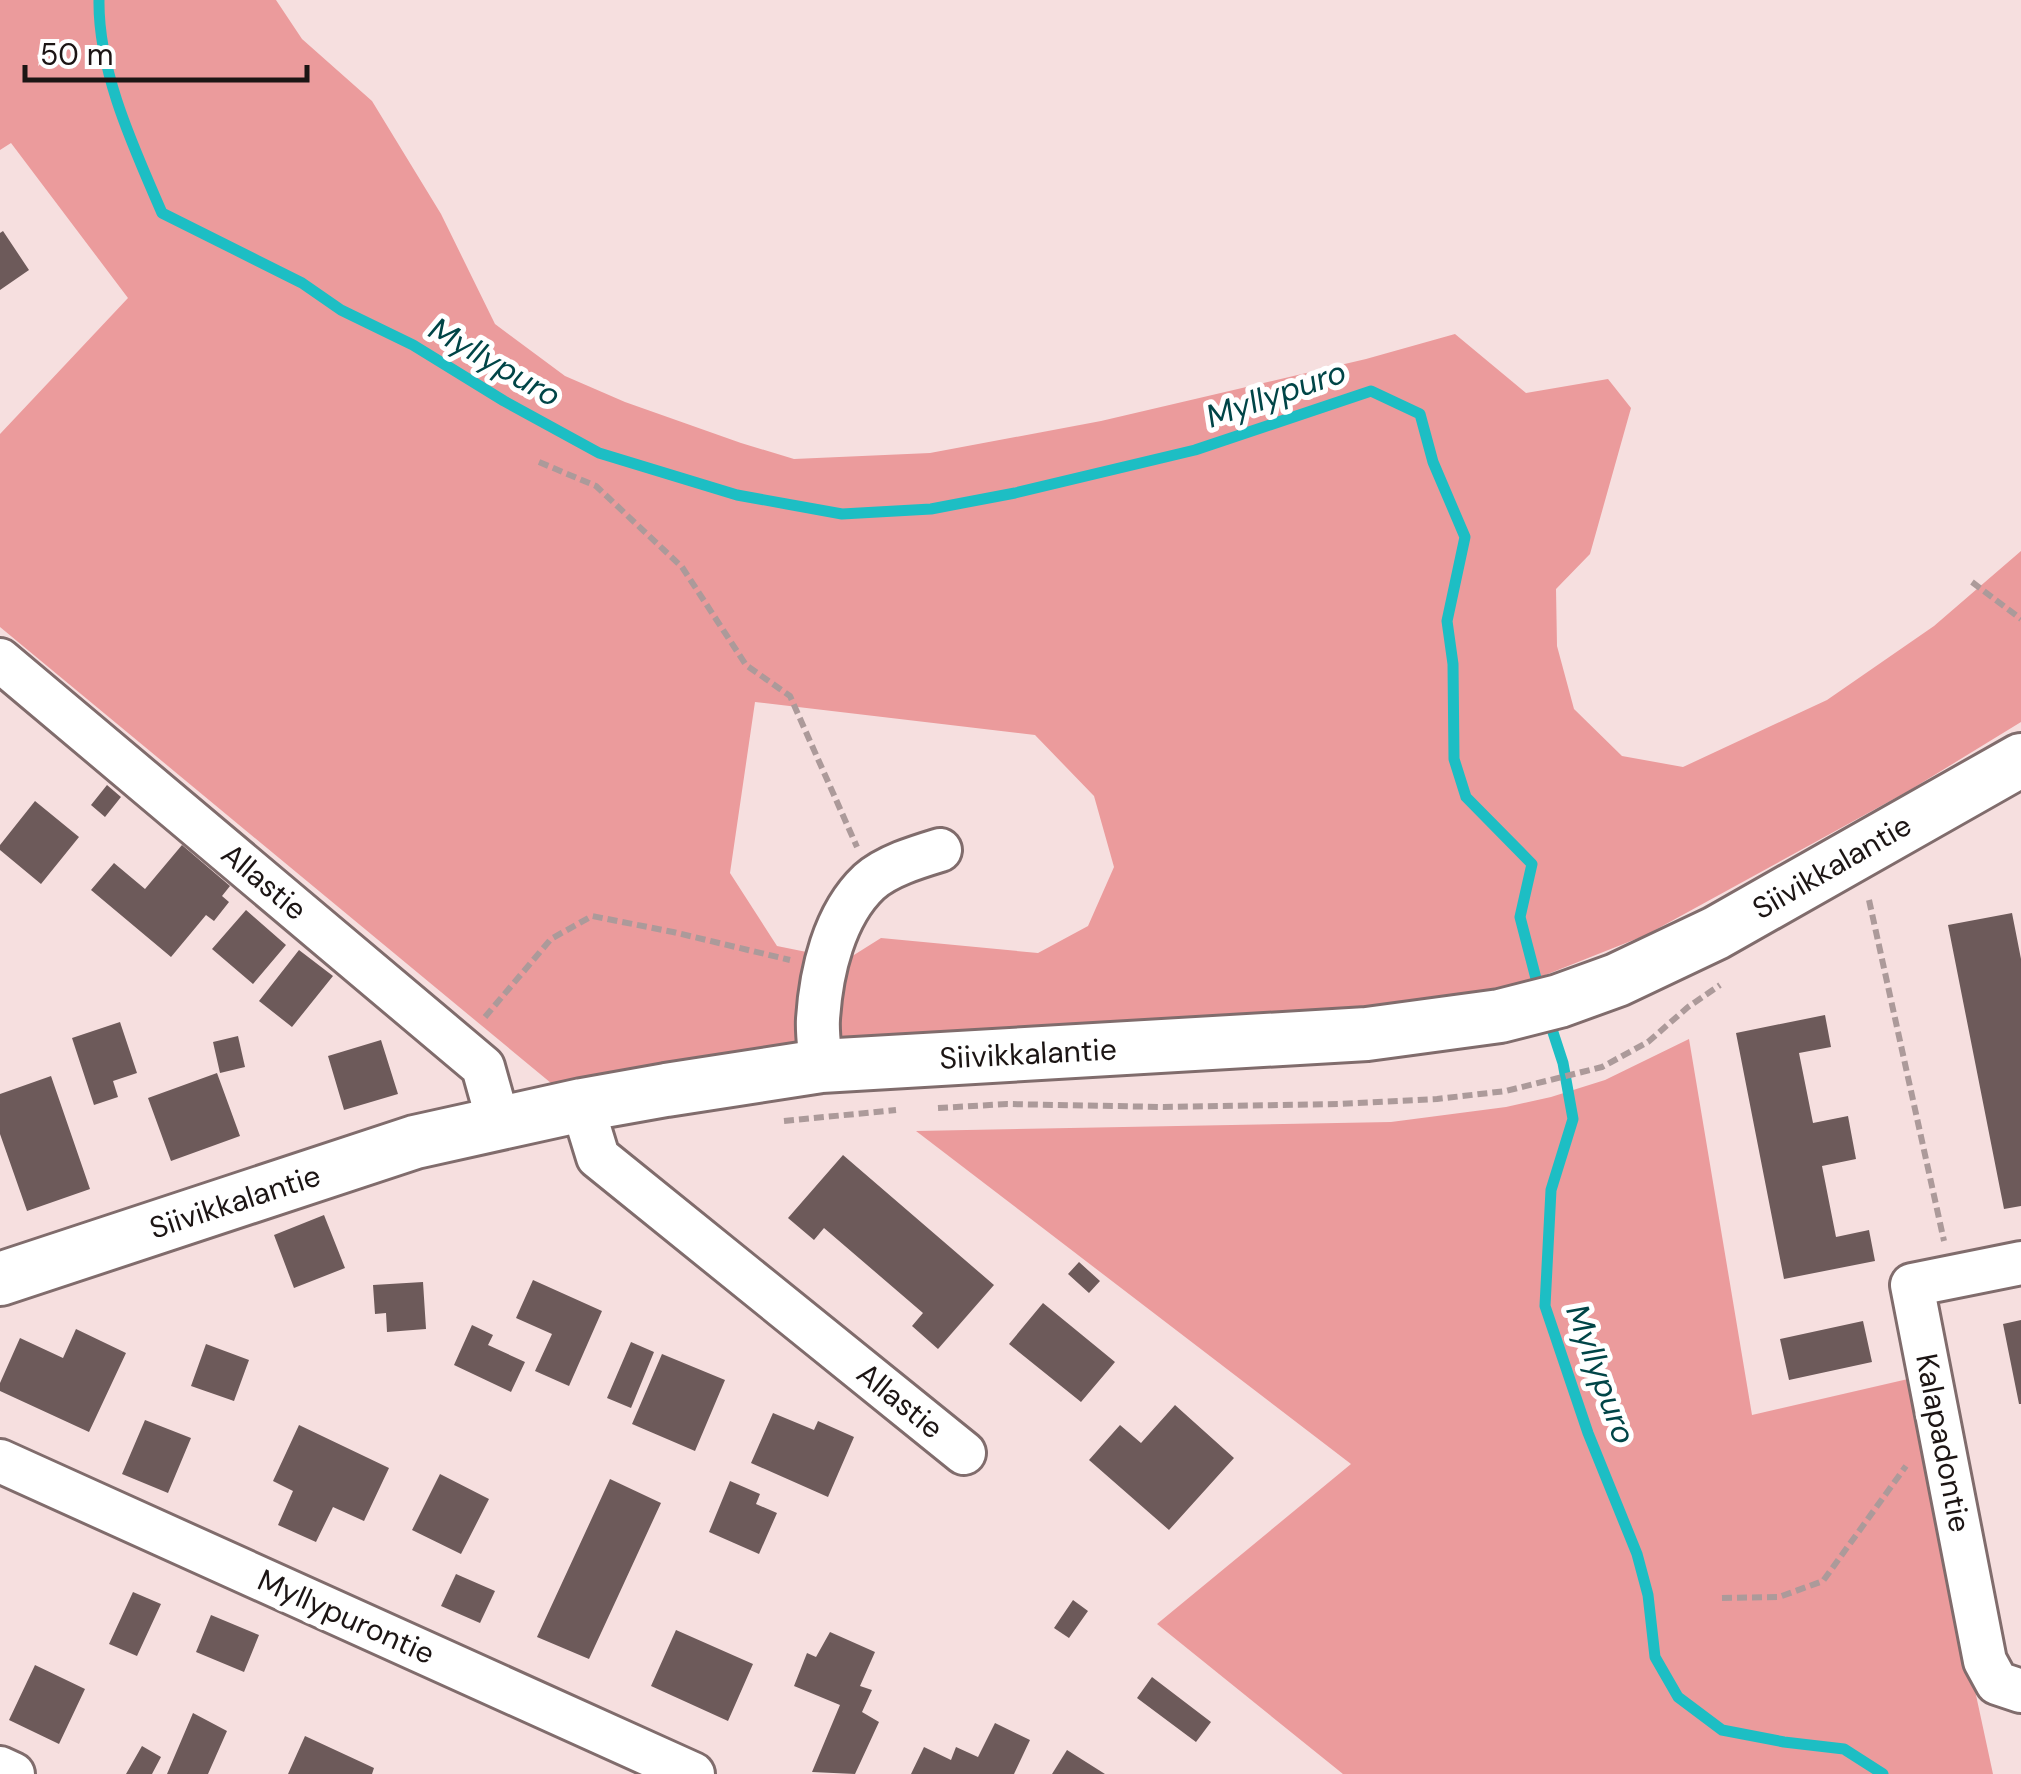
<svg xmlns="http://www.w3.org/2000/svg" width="2021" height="1774" font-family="'DM Sans',sans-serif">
<rect width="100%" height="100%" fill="#f6dfdf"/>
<!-- green -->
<path fill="#eb9b9c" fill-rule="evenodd" d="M0 0H276L302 39 372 101 441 214 495 324 565 376 625 402 741 443 794 459 930 453 1101 421 1366 359 1455 334 1526 393 1608 379 1631 408 1590 554 1556 589 1557 646 1574 709 1622 756 1683 767 1827 700 1934 626 2021 551V722L1910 790 1646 935 1520 985 1361 1014 557 1088 0 627V434L128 298 11 143 0 150ZM755 702 1035 735 1094 796 1114 867 1088 926 1038 953 881 938 846 960 777 946 730 873Z
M1689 1039 1752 1415 1908 1379 1993 1774H1343L1157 1624 1351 1464 916 1131 1391 1122 1506 1107 1551 1097 1605 1080Z"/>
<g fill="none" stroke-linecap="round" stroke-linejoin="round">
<!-- stream -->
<path stroke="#1dbec4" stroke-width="11" d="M99 0C98 72 134 148 162 213L302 283 341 310 413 345 504 401 599 453 737 495 842 514 931 509 1015 493 1195 450 1371 391 1420 414 1433 462 1465 537 1447 621 1453 664 1454 759 1466 797 1532 864 1520 917 1539 990
M1548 1017 1563 1063 1573 1119 1551 1190 1545 1306 1588 1433 1637 1554 1648 1595 1655 1657 1678 1697 1722 1730 1784 1742 1844 1749 1883 1774"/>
</g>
<!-- building -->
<path fill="#6d5a5a" d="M3 231 29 270 0 290V233Z
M107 785 121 797 105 817 91 805Z
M35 801 79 837 41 884 0 850V845Z
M182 845 230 886 222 896 229 902 214 921 206 915 171 957 91 890 114 863 145 889Z
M246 910 286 945 253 984 212 949Z
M2012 913 2021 959V1206L2004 1209 1948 925Z
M299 950 333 976 292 1027 259 1001Z
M1825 1015 1831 1047 1799 1053 1813 1123 1848 1116 1856 1159 1822 1166 1836 1237 1869 1230 1875 1261 1784 1279 1736 1033Z
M120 1022 137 1073 113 1081 118 1097 94 1105 72 1038Z
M238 1036 245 1067 220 1073 213 1042Z
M381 1040 398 1094 344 1110 328 1056Z
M217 1073 240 1136 171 1161 148 1098Z
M51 1076 90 1189 27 1211 0 1134V1094Z
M843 1155 994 1285 938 1349 912 1326 923 1313 824 1228 814 1240 788 1218Z
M324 1215 345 1268 294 1288 274 1235Z
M1079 1262 1100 1281 1089 1293 1068 1274Z
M533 1280 602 1311 569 1386 535 1371 552 1334 516 1318Z
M423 1282 426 1329 387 1332 386 1313 375 1314 373 1285Z
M1043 1303 1115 1362 1081 1402 1009 1344Z
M2021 1320V1404H2019L2003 1324Z
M1863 1321 1872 1362 1789 1380 1780 1339Z
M472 1325 493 1335 488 1345 525 1362 511 1392 454 1365Z
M76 1329 126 1353 89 1432 0 1391V1383L20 1338 63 1358Z
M631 1342 654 1352 631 1408 607 1398Z
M206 1344 249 1360 234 1401 191 1386Z
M662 1354 725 1380 695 1451 632 1424Z
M1175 1405 1234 1458 1169 1530 1089 1460 1120 1425 1141 1443Z
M773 1413 814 1430 818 1421 854 1437 828 1497 751 1463Z
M145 1420 191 1438 168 1493 122 1474Z
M299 1425 389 1468 364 1521 333 1507 316 1542 278 1525 293 1491 273 1481Z
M440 1474 489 1499 461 1554 412 1530Z
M610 1479 661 1503 589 1659 537 1637Z
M730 1481 760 1494 756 1504 777 1513 759 1554 709 1532Z
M456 1574 495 1591 480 1623 441 1606Z
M133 1592 161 1604 137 1656 109 1644Z
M1073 1600 1088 1611 1069 1638 1054 1628Z
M211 1615 259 1635 244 1672 196 1652Z
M676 1630 753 1664 728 1721 651 1686Z
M830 1632 875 1652 860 1686 872 1690 862 1712 879 1722 855 1774 812 1772 840 1705 794 1686 807 1653 816 1657Z
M35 1665 85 1689 59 1744 9 1720Z
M1152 1677 1211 1722 1196 1742 1137 1698Z
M193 1713 227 1731 208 1774H167Z
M995 1723 1030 1740 1014 1774H911L924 1747 951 1760 956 1747 978 1757Z
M305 1736 374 1768 372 1774H288Z
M142 1746 161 1757 152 1774H126Z
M1067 1750 1105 1774H1052Z"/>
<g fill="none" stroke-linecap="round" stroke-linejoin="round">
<!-- minor casing -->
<g stroke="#806c6c" stroke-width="48">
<path id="minor" d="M0 660 483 1067 499 1124
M821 1066C820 1051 817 1034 818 1019 821 972 834 915 869 882 887 866 917 857 940 850
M582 1105 598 1157 964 1453
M2021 1263 1912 1285 1985 1661 1997 1683 2021 1691
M0 1461 693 1774
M0 1768 13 1774"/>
</g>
<!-- major casing -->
<g stroke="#806c6c" stroke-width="58">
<path id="major" d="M0 1279 415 1142 582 1105 666 1090 821 1066 1367 1034 1500 1016 1559 1001 1617 980 1716 933 2021 760"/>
</g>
<!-- path -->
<path stroke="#ac9a9a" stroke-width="6" stroke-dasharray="10 5" stroke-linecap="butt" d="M539 462 596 486 682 567 746 665 790 696 857 847
M1972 582 2021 619
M1869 900 1944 1241
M485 1017 551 939 592 916 673 932 790 960
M938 1108 1007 1104 1164 1107 1340 1104 1437 1099 1506 1091 1602 1067 1648 1042 1688 1007 1720 985
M784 1121 896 1110
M1722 1598 1779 1597 1823 1581 1906 1466"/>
<!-- minor -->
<use href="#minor" stroke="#fff" stroke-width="42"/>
<!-- major -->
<use href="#major" stroke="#fff" stroke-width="52"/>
</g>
<g text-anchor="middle" stroke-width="10" stroke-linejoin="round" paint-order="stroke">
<!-- street labels -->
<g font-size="30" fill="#1c1514" stroke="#fff">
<text transform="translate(1832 867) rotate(-30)" y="10">Siivikkalantie</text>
<text transform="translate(264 882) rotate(40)" y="10">Allastie</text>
<text transform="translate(1028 1054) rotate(-3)" y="10">Siivikkalantie</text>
<text transform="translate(235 1202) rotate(-18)" y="10">Siivikkalantie</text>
<text transform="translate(900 1401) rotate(39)" y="10">Allastie</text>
<text transform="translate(1943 1443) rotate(79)" y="10">Kalapadontie</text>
<text transform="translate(346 1617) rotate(24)" y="10">Myllypurontie</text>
</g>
<!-- water labels -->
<g font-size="32" font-style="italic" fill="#004547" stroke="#fff">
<text transform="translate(495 362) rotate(30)" y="11">Myllypuro</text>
<text transform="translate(1276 394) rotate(-19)" y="11">Myllypuro</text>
<text transform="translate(1601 1374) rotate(70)" y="11">Myllypuro</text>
</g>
</g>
<!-- scale -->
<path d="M25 65v15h282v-15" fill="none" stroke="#1c1514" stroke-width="5"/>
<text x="40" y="65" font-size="30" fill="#1c1514" stroke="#ffffff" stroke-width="8" paint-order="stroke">50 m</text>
</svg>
